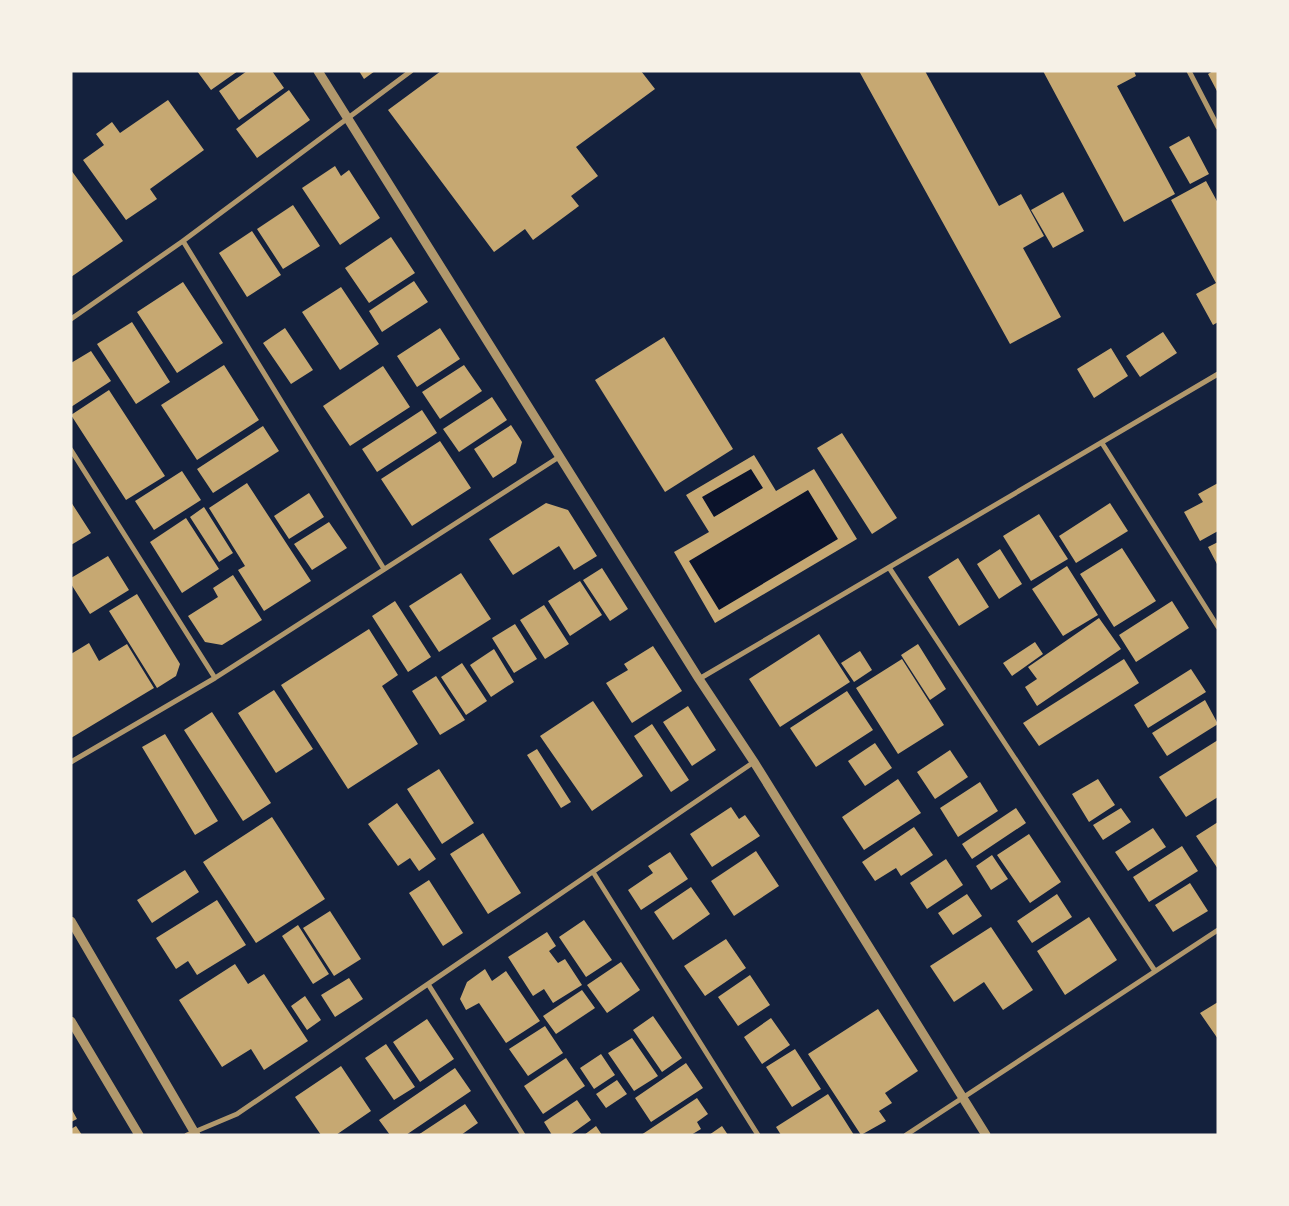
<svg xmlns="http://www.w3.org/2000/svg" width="1289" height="1206" font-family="'Varela Round',sans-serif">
<rect width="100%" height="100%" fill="#14213d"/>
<!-- water -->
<path fill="#0b132b" d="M751 469 763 488 714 517 702 497Z
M808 490 838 539 719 610 689 561Z"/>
<!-- building -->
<path fill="#c6a872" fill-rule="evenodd" d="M197 71H238L211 90Z
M247 71H272L284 88 239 120 219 91Z
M359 71H375L364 79Z
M441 71H641L655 89 576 147 598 176 571 196 579 206 533 240 525 229 494 252 388 110Z
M859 71H925L999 206 1021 194 1044 236 1023 248 1061 317 1010 344Z
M1043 71H1134L1136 76 1117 86 1175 194 1124 222Z
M1213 71H1218V93L1208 74Z
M289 90 310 120 257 158 236 129Z
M168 100 204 150 150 189 157 199 126 220 83 160 104 145 96 134 112 122 120 133Z
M1189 136 1209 174 1190 184 1169 147Z
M335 166 341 176 349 170 380 218 340 245 302 188Z
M71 170 123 241 71 277Z
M1206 181 1218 203V322L1213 325 1196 294 1216 283 1171 200Z
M1063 192 1084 231 1053 248 1031 210Z
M293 205 320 246 283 269 257 229Z
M252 231 281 275 247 297 219 253Z
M391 237 415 273 369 303 345 268Z
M414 281 428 302 382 332 369 311Z
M183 282 223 343 177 373 137 312Z
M341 287 379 344 340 370 302 312Z
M132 322 170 382 136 404 97 344Z
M285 328 313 370 291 384 263 343Z
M440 328 460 359 417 387 397 356Z
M1163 332 1177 353 1140 377 1126 356Z
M664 337 733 449 665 492 595 380Z
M1111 348 1128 376 1094 398 1077 369Z
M91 351 111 381 71 407V363Z
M224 365 259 420 197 460 161 405Z
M464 365 482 391 440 419 422 392Z
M383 366 410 407 350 446 323 406Z
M109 390 165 476 126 500 71 415Z
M492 397 507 420 459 452 443 429Z
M422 410 437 433 377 472 362 449Z
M511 425 522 442 516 463 493 478 474 449Z
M263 426 279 451 213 493 197 469Z
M842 433 897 518 872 534 817 448Z
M440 441 471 488 412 526 381 479Z
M754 455 776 491 814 469 857 539 715 623 674 552 709 532 686 495ZM751 469 763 488 714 517 702 497ZM808 490 838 539 719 610 689 561Z
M182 471 201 500 154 530 135 501Z
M247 483 311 581 264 611 238 570 245 566 209 508Z
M1218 483V531L1200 541 1184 512 1203 502 1198 494Z
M309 493 324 517 289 539 274 516Z
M71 502 91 533 71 545Z
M546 503 568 510 597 556 574 570 559 546 513 575 489 539Z
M1110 503 1128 531 1076 563 1059 536Z
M204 507 233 553 219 562 190 517Z
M1039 514 1068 559 1031 581 1003 536Z
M186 518 219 569 182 593 150 542Z
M329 522 347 548 312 570 294 544Z
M1218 542V566L1208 547Z
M1122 548 1156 601 1114 627 1080 574Z
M1000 549 1022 584 999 599 977 564Z
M108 556 129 590 90 614 71 584V578Z
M958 558 989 607 959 626 928 577Z
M1067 566 1098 615 1063 636 1032 589Z
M602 568 628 609 610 621 583 580Z
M461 573 491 619 439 652 409 606Z
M233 575 262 620 222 645 205 642 188 616 218 597 213 588Z
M580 581 602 615 570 636 548 601Z
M137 594 180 664 176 676 157 688 109 611Z
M395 601 431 657 408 672 372 616Z
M1172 601 1189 628 1136 662 1119 635Z
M544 605 569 644 545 659 520 620Z
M1099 618 1121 649 1037 706 1025 687 1037 679 1028 667Z
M515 624 537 659 514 673 492 638Z
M369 629 398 675 382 686 418 744 348 789 281 685Z
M819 634 850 682 780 727 749 679Z
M1035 642 1043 654 1012 676 1003 663Z
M89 643 99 661 127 644 154 688 71 738V654Z
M918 644 946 689 930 700 901 655Z
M653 646 682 691 632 723 606 683 628 670 624 664Z
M494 649 514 682 491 697 470 665Z
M860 651 872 670 854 682 841 663Z
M902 659 944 725 898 754 856 688Z
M1124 659 1139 683 1039 746 1023 723Z
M462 663 487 701 466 715 441 677Z
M1191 669 1206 692 1148 728 1134 705Z
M436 676 465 720 440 735 412 691Z
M274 690 313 749 276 773 238 713Z
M847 691 873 730 816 767 790 728Z
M1205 700 1218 724 1167 756 1152 733Z
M593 701 643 776 592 811 540 736Z
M688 706 716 750 692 766 663 722Z
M212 712 271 803 243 821 184 730Z
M652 724 689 780 671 792 634 736Z
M165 734 218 821 195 835 142 747Z
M1218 740V797L1186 817 1159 777Z
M875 743 892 768 865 786 848 761Z
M537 749 571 802 561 808 527 755Z
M950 750 968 777 935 799 917 772Z
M439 769 474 823 442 844 407 789Z
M898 779 921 813 864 850 842 817Z
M1098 779 1115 805 1089 822 1072 794Z
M980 782 998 811 958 837 940 808Z
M397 803 436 859 419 871 410 858 398 866 368 824Z
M731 807 739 819 745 815 760 836 712 867 690 834Z
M1016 808 1026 823 972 859 962 844Z
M1121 808 1131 822 1103 840 1093 825Z
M272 817 325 899 256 943 203 862Z
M1218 822V869L1196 836Z
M914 827 933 855 901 876 896 868 875 881 862 862Z
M1153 828 1166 847 1128 871 1115 852Z
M483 833 521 893 488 914 450 854Z
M1029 834 1061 882 1030 903 997 855Z
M1182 846 1198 871 1149 902 1133 877Z
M756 851 779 886 734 916 711 881Z
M670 852 688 879 641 910 628 890 653 873 648 866Z
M992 855 1008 879 991 890 976 866Z
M946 859 963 885 927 909 910 883Z
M185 870 199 892 152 923 137 900Z
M429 880 463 933 443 946 409 893Z
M1190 883 1208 911 1173 932 1155 905Z
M691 887 710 914 673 940 654 912Z
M967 894 982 916 953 935 938 913Z
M1057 894 1072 917 1032 943 1017 921Z
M217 900 246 945 197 975 188 961 176 969 156 938Z
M330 911 361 959 334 976 303 928Z
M1089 917 1117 960 1065 995 1037 951Z
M584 920 612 960 586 977 559 937Z
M298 925 329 974 313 984 282 936Z
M991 927 1033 990 1003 1010 984 982 954 1002 930 966Z
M547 932 556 946 549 951 558 963 565 959 582 985 553 1003 544 989 533 996 508 957Z
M726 939 746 968 705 996 684 966Z
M621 962 640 990 607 1013 587 985Z
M235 964 248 984 264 974 308 1041 264 1070 251 1049 222 1067 179 1000Z
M485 969 492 981 506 971 540 1021 506 1043 479 1003 466 1010 460 999 467 982Z
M750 975 770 1005 738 1026 718 997Z
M349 978 363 999 335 1017 321 995Z
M582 990 595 1008 556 1034 543 1016Z
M305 996 321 1020 307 1030 291 1006Z
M1218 1002V1039L1200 1013Z
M878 1009 918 1071 885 1093 892 1103 879 1111 886 1121 861 1135 808 1054Z
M653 1016 682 1058 662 1072 633 1030Z
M771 1018 790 1045 762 1064 744 1037Z
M427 1019 454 1059 420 1082 393 1042Z
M545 1026 563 1053 528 1076 509 1049Z
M632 1038 658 1076 634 1091 608 1053Z
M386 1044 415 1087 394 1100 365 1058Z
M795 1049 821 1089 792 1107 766 1067Z
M601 1054 615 1075 594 1089 580 1068Z
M566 1058 585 1086 543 1114 524 1086Z
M686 1063 703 1088 651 1122 635 1098Z
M341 1066 371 1111 336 1135H321L295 1097Z
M455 1068 471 1091 406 1135H390L379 1120Z
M617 1080 627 1094 606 1108 596 1094Z
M828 1094 854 1135H781L776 1127Z
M697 1098 708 1114 697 1122 701 1129 691 1135H641Z
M577 1100 591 1120 570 1135H552L544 1122Z
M465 1104 478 1123 461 1135H418Z
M71 1108 77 1119 71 1122Z
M76 1126 82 1135H71V1129Z
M596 1126 602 1135H584Z
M722 1126 728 1135H709Z"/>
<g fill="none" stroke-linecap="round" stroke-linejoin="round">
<!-- minor -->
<path stroke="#b1986c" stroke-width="5" d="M1189 71 1218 127
M183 241 384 569
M71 319 183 241 411 71
M1102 443 1218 627
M71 450 215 678
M890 569 1155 971
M699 679 1218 374
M71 762 215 678 559 457
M593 872 758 1135
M428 984 523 1135
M187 1135 237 1114 754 762
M906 1135 1218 930"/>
<!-- tertiary -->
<path stroke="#b1986c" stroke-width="9" d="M318 71 699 679 754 762 986 1135
M71 921 196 1135
M71 1021 139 1135"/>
</g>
<!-- border -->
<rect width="1289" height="1206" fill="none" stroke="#f6f1e7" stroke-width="145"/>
</svg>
